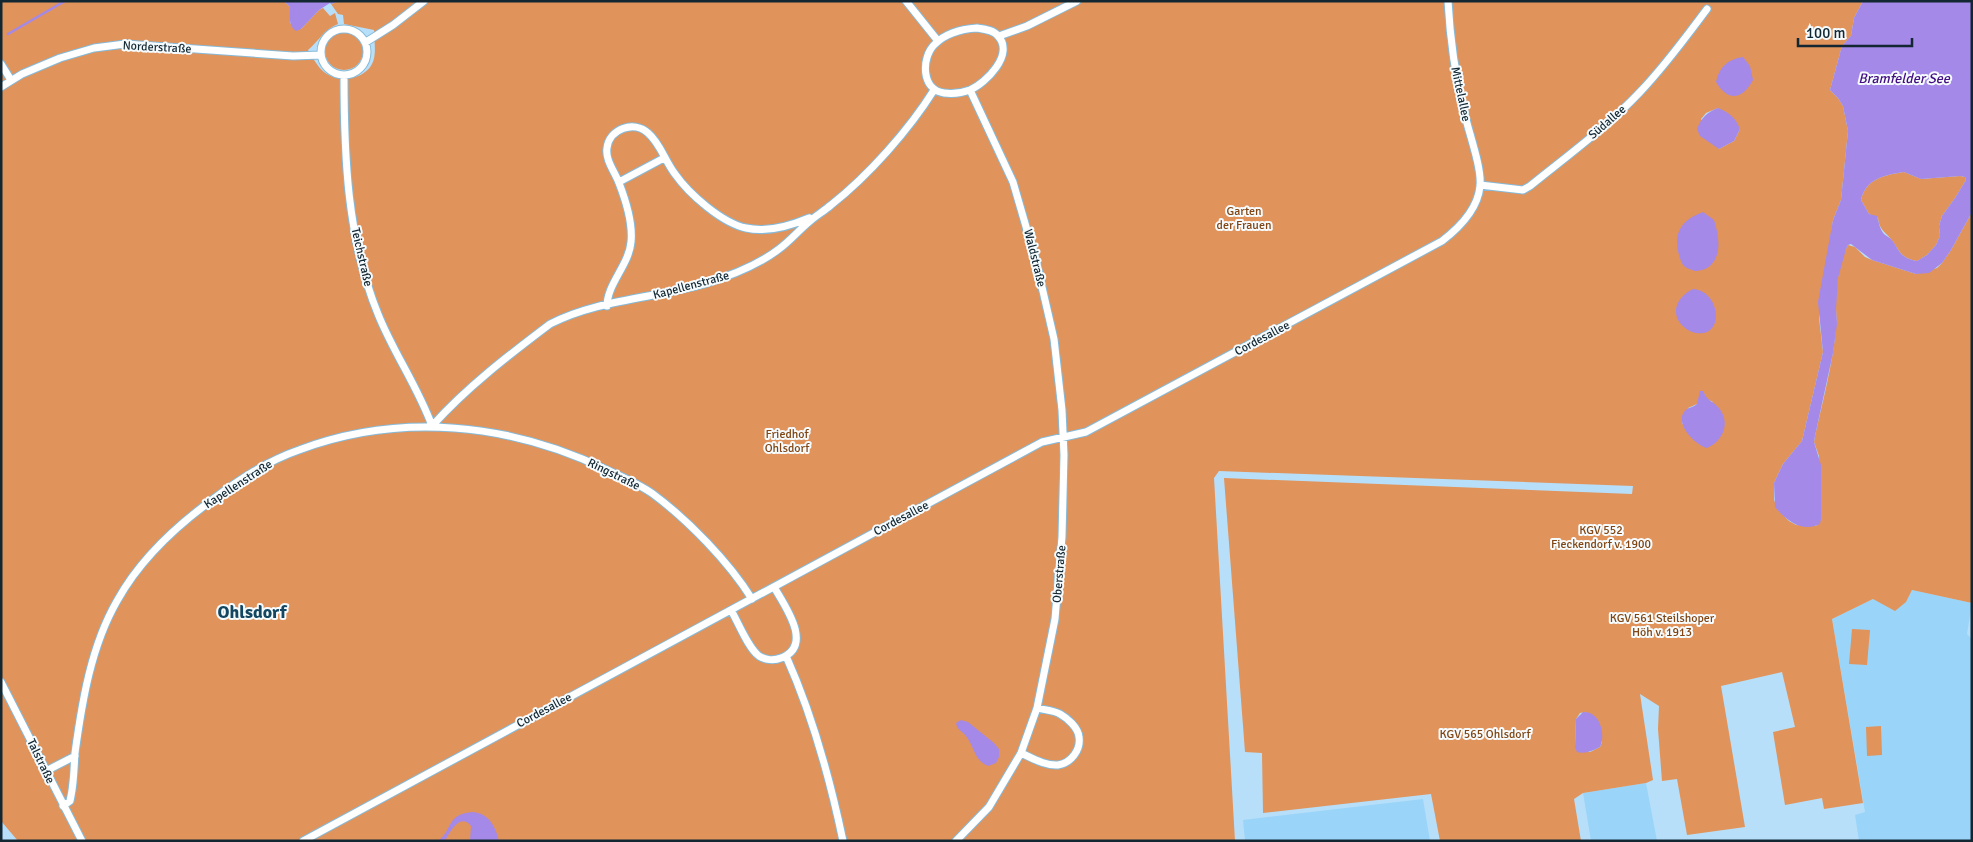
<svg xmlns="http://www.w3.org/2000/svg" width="1973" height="842" font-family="Signika,sans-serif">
<rect width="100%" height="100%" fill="#b7dff9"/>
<!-- built -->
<path fill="#9ad5f9" d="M1912 590 1972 603 1967 634 1972 639V841H1859L1855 815 1865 812 1832 619 1873 599 1906 602Z
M1646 783 1657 841H1591L1583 793Z
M1423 799 1430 841H1245L1243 820Z"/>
<!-- green -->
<path fill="#e0935b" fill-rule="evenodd" d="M1 1H284L290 7V23L301 29 319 10 323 8 330 16 335 13 338 24C324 29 319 41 308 50 313 58 317 66 324 72 337 83 364 80 372 64 377 55 374 40 374 30L344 24 343 15 338 14 331 4 340 1H1863L1854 18 1851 36 1842 46 1830 90 1838 98 1843 106 1848 131 1841 200 1833 220 1819 318 1823 352 1802 441 1783 464 1774 483V500L1779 511 1789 521 1796 525 1816 526 1821 519 1819 456 1814 442 1815 436C1823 400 1833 363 1836 327 1837 320 1836 314 1836 308 1836 287 1838 263 1848 245L1855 247 1865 257 1872 260 1916 274 1937 268 1942 263 1951 250 1972 212V603L1912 590 1906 602 1895 611 1873 599 1832 619 1863 803 1824 809 1822 798 1785 805 1773 732 1795 727 1782 672 1721 686 1745 827 1687 835 1677 779 1662 781 1658 729 1659 706 1640 694 1653 780 1646 783 1583 793 1574 799 1581 841H1440L1431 794 1263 813 1262 753 1245 752 1224 478 1632 494 1633 486 1219 471 1214 478 1235 841H18L1 821ZM1718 108 1740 129 1734 141 1719 149 1701 119 1706 113ZM1704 393 1705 398 1713 402 1686 428 1682 423 1688 408 1697 404ZM1586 712 1602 742 1600 747 1590 752 1575 747 1576 719 1580 713Z
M325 51a19 19 0 1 1 38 0a19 19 0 1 1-38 0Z
M1904 172 1921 179 1960 176 1965 177 1966 180 1955 198 1942 216 1939 226 1940 236 1936 245 1927 255 1917 261C1899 258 1900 250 1890 238 1884 231 1879 229 1878 218L1869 214 1861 200C1866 178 1885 175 1904 172Z
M1852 629 1870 630 1867 665 1849 664Z
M1881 726 1882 755 1867 756 1866 727Z"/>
<!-- water -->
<path fill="#a489e8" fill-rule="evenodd" d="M284 1H340L331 4 330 3 319 10 301 29 296 31C288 26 290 16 290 7Z
M1863 1H1972V212L1951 250 1942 263 1929 273 1916 274 1872 260 1851 244 1848 245 1846 249 1838 278 1836 309 1837 324 1833 353 1815 436 1814 442 1821 465V519L1820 524C1802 533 1786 520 1775 507L1774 483 1783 464 1802 441 1823 352 1818 302 1833 220 1841 200 1848 131 1843 106 1838 98 1830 90 1842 46 1851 36 1854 18ZM1904 172 1921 179 1960 176 1965 177 1966 180 1955 198 1942 216 1939 226 1940 236 1936 245 1927 255 1917 261C1899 258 1900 250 1891 239 1889 237 1886 236 1884 234 1879 228 1879 222 1877 216L1869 214 1861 200C1866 178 1885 175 1904 172Z
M1743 57 1750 66 1753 80C1742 100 1728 102 1716 82 1719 67 1728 59 1743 57Z
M1718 108C1730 113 1735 117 1740 129L1734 141 1719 149 1700 136 1697 129C1702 117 1706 113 1718 108Z
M1703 212 1714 220C1719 235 1723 258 1707 268 1704 270 1698 271 1695 271 1692 270 1686 268 1684 266 1681 263 1679 255 1678 251 1674 230 1684 219 1703 212Z
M1693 289C1721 291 1725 338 1696 333 1690 332 1684 328 1680 323 1670 309 1680 295 1693 289Z
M1700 391H1703C1708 402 1712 400 1719 408 1731 423 1723 441 1707 448 1695 445 1675 424 1684 412 1687 407 1693 408 1697 404Z
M1583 712C1600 711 1606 734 1600 747 1592 751 1585 754 1577 752L1575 747 1576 719Z
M961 720 968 722 994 743 999 749V757L996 763 988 766C974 760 975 748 966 736 962 731 957 730 956 723Z
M472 812C489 813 495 826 499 841H470L471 826C460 812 450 832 445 841H438C454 829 445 815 472 812Z"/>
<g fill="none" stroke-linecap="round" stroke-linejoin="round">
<!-- stream -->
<path stroke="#a489e8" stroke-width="2.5" d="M8 34 65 1"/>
<!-- street casing -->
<g stroke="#87bad8" stroke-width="9">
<path id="street" d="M906 1 938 41
M977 28C984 29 994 30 998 36 1015 54 986 83 970 90 962 93 953 94 944 93 921 90 921 57 935 44 946 33 962 29 977 28Z
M321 52a23 23 0 1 1 46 0a23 23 0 1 1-46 0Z
M999 36 1027 26 1077 1
M366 42 393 25 424 1
M1 64 11 80
M344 75C344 156 347 238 378 314 393 352 418 387 432 426
M1 87 22 74 60 58 94 48 125 44 293 56 321 55
M619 182 664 158
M1480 185 1523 190 1530 186C1567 156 1607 127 1640 92 1665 66 1686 37 1707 9
M607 306C607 284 629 265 631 242 633 223 626 201 619 183 615 172 605 160 607 148 609 129 634 120 648 133 660 143 665 161 675 174 689 194 722 223 746 228 768 233 790 226 809 218
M432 426C467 387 509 355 550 324 596 300 654 298 704 284 730 276 757 266 779 249 790 241 799 230 810 221 817 215 824 211 831 205 868 176 909 130 934 90
M731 610C738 622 748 648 759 656 765 660 774 661 781 658 814 646 785 606 774 587
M786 656C812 714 830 779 843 841
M1 682 82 841
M1021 753C1032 758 1045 766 1058 765 1071 763 1081 750 1079 737 1078 727 1067 718 1060 714 1053 710 1044 710 1037 708
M46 771 75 756
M63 806 70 801 71 796C74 782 74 767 75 753 82 702 91 646 117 601 139 561 175 527 212 500 239 480 267 461 299 450 400 412 510 423 607 470 622 477 639 484 653 494 688 520 729 562 752 599
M303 841 1042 442 1086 432 1442 241C1459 228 1478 209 1480 186 1482 167 1468 131 1464 111 1455 75 1450 38 1448 1
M956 841 989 807 1021 753 1037 708 1055 619 1062 537 1064 455 1062 410 1054 339 1036 261 1013 182 970 90"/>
</g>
<!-- street -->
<use href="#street" stroke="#fff" stroke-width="7"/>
</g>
<g text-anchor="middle" stroke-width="4" stroke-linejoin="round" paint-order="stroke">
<!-- street labels -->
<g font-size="12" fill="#122732" stroke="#f6fbfe">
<text transform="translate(157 47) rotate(3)" y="4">Norderstraße</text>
<text transform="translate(1461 94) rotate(78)" y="4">Mittelallee</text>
<text transform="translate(1607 122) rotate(-41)" y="4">Südallee</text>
<text transform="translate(362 257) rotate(77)" y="4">Teichstraße</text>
<text transform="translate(1035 258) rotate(76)" y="4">Waldstraße</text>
<text transform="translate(691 285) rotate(-15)" y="4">Kapellenstraße</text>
<text transform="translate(1262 338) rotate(-28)" y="4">Cordesallee</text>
<text transform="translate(614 474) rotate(26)" y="4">Ringstraße</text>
<text transform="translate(238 484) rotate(-33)" y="4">Kapellenstraße</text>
<text transform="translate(901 518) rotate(-28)" y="4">Cordesallee</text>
<text transform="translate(1059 574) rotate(-85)" y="4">Oberstraße</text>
<text transform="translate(544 710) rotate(-28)" y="4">Cordesallee</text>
<text transform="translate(41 761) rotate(64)" y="4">Talstraße</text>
</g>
<!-- park labels -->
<g font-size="12" fill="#804512" stroke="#f6fbfe">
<text x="1244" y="215">Garten<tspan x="1244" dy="14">der Frauen</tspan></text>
<text x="787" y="438">Friedhof<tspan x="787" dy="14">Ohlsdorf</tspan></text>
<text x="1601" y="534">KGV 552<tspan x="1601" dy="14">Fieckendorf v. 1900</tspan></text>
<text x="1662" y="622">KGV 561 Steilshoper<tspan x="1662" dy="14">Höh v. 1913</tspan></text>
<text x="1485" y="738">KGV 565 Ohlsdorf</text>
</g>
<!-- water labels -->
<g font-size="14" font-style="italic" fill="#420e81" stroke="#f6fbfe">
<text x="1904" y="83">Bramfelder See</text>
</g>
<!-- district labels -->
<g font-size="18" font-weight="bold" fill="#134660" stroke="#f6fbfe">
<text x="252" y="618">Ohlsdorf</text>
</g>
</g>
<!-- border -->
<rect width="1973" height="842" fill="none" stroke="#122732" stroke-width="5"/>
<!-- scale -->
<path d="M1798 38v8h114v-8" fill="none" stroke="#122732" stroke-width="2.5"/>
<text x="1806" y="38" font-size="15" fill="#122732" stroke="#f6fbfe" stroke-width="4" paint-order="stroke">100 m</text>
</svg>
